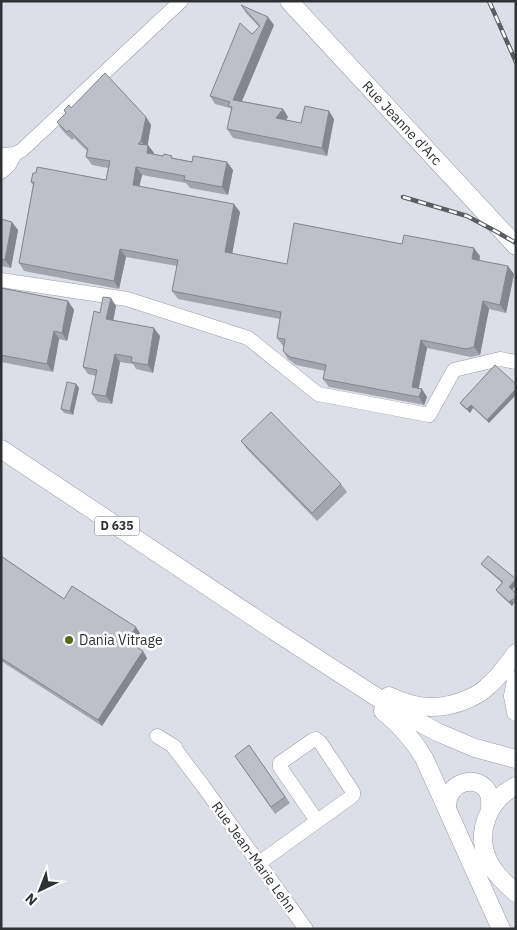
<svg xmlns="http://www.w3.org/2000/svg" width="517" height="930" font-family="'IBM Plex Sans',sans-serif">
<rect width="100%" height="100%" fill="#dcdee8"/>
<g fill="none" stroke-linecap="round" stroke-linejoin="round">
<!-- minor casing -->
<g stroke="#9b9da6" stroke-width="15">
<path id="minor" d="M1 158 4 155 15 154 22 150 181 1
M1 172 9 165 15 154
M1 280 127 299 248 338 318 394 429 415 454 370 500 359 516 362
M157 736 175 747
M172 745 203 786 306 929
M259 863 351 797 353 795V792L320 742 316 739 313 740 280 763V767L317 821"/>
</g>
<!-- major casing -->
<g stroke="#9b9da6" stroke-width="19">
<path id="major" d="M289 1 516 246
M1 449 276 632 395 709 437 732 475 748 516 759
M516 680 513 696 516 712
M389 696C416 709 440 711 468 699 475 696 482 692 488 686 499 677 507 665 516 653
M383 711C400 725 413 739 424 758L501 929
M516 786C489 799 475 832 488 860 494 873 505 883 516 893
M447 809C445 781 479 772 489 794 491 800 490 805 490 810"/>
</g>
<!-- minor -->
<use href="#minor" stroke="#fff" stroke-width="14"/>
<!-- major -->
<use href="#major" stroke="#fff" stroke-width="18"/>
<!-- rail casing -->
<g stroke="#5c5d62" stroke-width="4.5">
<path id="rail" d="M489 1 516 62
M403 197 467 216 497 232 516 243"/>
</g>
<!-- rail -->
<use href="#rail" stroke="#fff" stroke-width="2.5" stroke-dasharray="8" stroke-linecap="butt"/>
</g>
<!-- wall -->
<path fill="#a3a4ad" d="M241 5 274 25 242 101 283 109 288 117 286 120 301 123 334 119 327 156 233 138 227 129 231 110 230 108 215 104 210 96 252 34 259 27 246 13Z
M71 108 146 117 151 125 147 145 154 153V154L233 170 228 195 190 188 186 183 142 175 139 186 240 212 232 254 287 264 402 244 480 256 479 261 514 274 506 313 489 309 480 355 471 357 427 348 419 388 427 397 424 405 329 387 323 379 325 371 296 365 288 359 283 351 284 346H283L277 338 280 319 178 299 172 291 177 266 126 257 119 289 24 271 19 263 33 185 31 182 106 180 108 168 92 165 86 157 87 151 74 138 72 140 62 130 57 122 66 113 64 110Z
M1 219 18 230 11 268 1 266Z
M1 288 68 301 74 310 67 341 59 339 53 372 1 362Z
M116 306 113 320 160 336 153 373 136 369 133 364 120 362 112 404 98 402 92 394 96 376 88 374 83 367 100 313Z
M495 365 489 423 473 408 470 413 462 406 460 403Z
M76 384 79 388 73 415 64 413 61 409Z
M241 441 341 484 347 492 317 521 247 449Z
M1 556 64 599 140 633 133 645 147 658 102 726 1 661Z
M481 564 516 579V585L512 590 516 593V603L515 604 514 603 512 606 498 593 496 590 502 583 484 567Z
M249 745 290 803 275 814 235 756Z"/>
<!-- shaded-wall -->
<path fill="#84868d" d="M268 17 274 25 239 108 233 100Z
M283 109 288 117 281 126 276 118Z
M329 111 334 119 327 156 322 148Z
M146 117 151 125 147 149 141 141Z
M148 145 154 153 152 161 147 153Z
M227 162 233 170 228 195 222 187Z
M136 167 142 175 138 193 133 185Z
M234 204 240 212 231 260 225 252Z
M12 222 18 230 11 268 5 260Z
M474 248 480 256 478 267 472 259Z
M120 249 126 257 119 289 114 281Z
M508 266 514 274 506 313 500 305Z
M111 298 116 306 112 327 106 319Z
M68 301 74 310 67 341 62 333Z
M483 301 489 309 480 355 474 347Z
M154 328 160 336 153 373 148 365Z
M54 331 59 339 53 372 47 364Z
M421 340 427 348 417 395 412 387Z
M115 354 120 362 112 404 106 396Z
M76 384 79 388 73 415 70 411Z
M422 389 427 397 424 405 419 397Z
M516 389V395L489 423 487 420Z
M471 405 473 408 470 413 467 409Z
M516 579V585L511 591 509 587Z
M511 600 514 603 512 606 509 602Z
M136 627 140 633 131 647 127 641Z
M143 651 147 658 102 726 98 720Z"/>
<!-- building -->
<path fill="#bdbfc9" stroke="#84868d" d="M241 5 268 17 233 100 283 109 276 118 301 123 305 106 329 111 322 148 227 129 232 107 228 106 230 102 210 96 240 23 252 34 260 26Z
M105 73 146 117 141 141 138 144 148 145 147 153 163 156 164 154 172 156 171 158 192 162 193 156 227 162 222 187 184 180 185 176 136 167 133 185 234 204 225 252 287 264 294 223 402 244 404 235 474 248 472 259 508 266 500 305 483 301 474 347 466 349 421 340 412 387 422 389 419 397 323 379 326 365 290 357 283 351 285 339 277 338 281 312 172 291 178 260 120 249 114 281 19 263 34 182H31L33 173H36L37 167 106 180 110 161 86 157 88 149 69 130 67 132 57 122 66 113 64 110 69 105 71 108Z
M1 219 12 222 5 260 1 259Z
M1 288 68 301 62 333 54 331 47 364 1 355Z
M103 297 111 298 106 319 154 328 148 365 131 362 132 357 115 354 106 396 92 394 97 370 83 367 94 311 100 313Z
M495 365 516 384V389L487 420 471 405 467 409 460 403Z
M67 382 76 384 70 411 61 409Z
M271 412 341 484 312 513 241 441Z
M1 556 64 599 72 586 136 627 127 641 143 651 98 720 1 658Z
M488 556 516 579 509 587 516 593V598L512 600H511L509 602 496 590 503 582 481 564Z
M249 745 285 797 271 807 235 756Z"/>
<!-- markers -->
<circle fill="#556c1b" stroke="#fff" stroke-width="2" cx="69" cy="640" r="5"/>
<g text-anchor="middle" stroke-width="5" stroke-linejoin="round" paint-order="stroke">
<!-- shield labels -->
<rect fill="#fff" stroke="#6e6f71" stroke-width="1" x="94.5" y="516.5" width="45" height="19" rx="4"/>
<g font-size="12" font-weight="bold" fill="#303134">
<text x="117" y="530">D 635</text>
</g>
<!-- street labels -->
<g font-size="14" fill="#303134" stroke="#fff">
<text transform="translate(402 123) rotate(47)" y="5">Rue Jeanne d'Arc</text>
<text transform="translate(254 857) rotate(54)" y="5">Rue Jean-Marie Lehn</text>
</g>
<!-- poi labels -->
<g font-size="14" fill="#303134" stroke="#fff" text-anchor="start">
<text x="79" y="645">Dania Vitrage</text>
</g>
</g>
<!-- border -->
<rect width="517" height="930" fill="none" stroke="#303134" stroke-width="5"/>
<!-- north arrow -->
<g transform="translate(40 890) rotate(223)" stroke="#ffffff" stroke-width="4" paint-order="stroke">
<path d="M0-4L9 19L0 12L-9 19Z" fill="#303134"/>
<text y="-8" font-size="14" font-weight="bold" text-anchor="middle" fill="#303134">N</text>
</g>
</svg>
